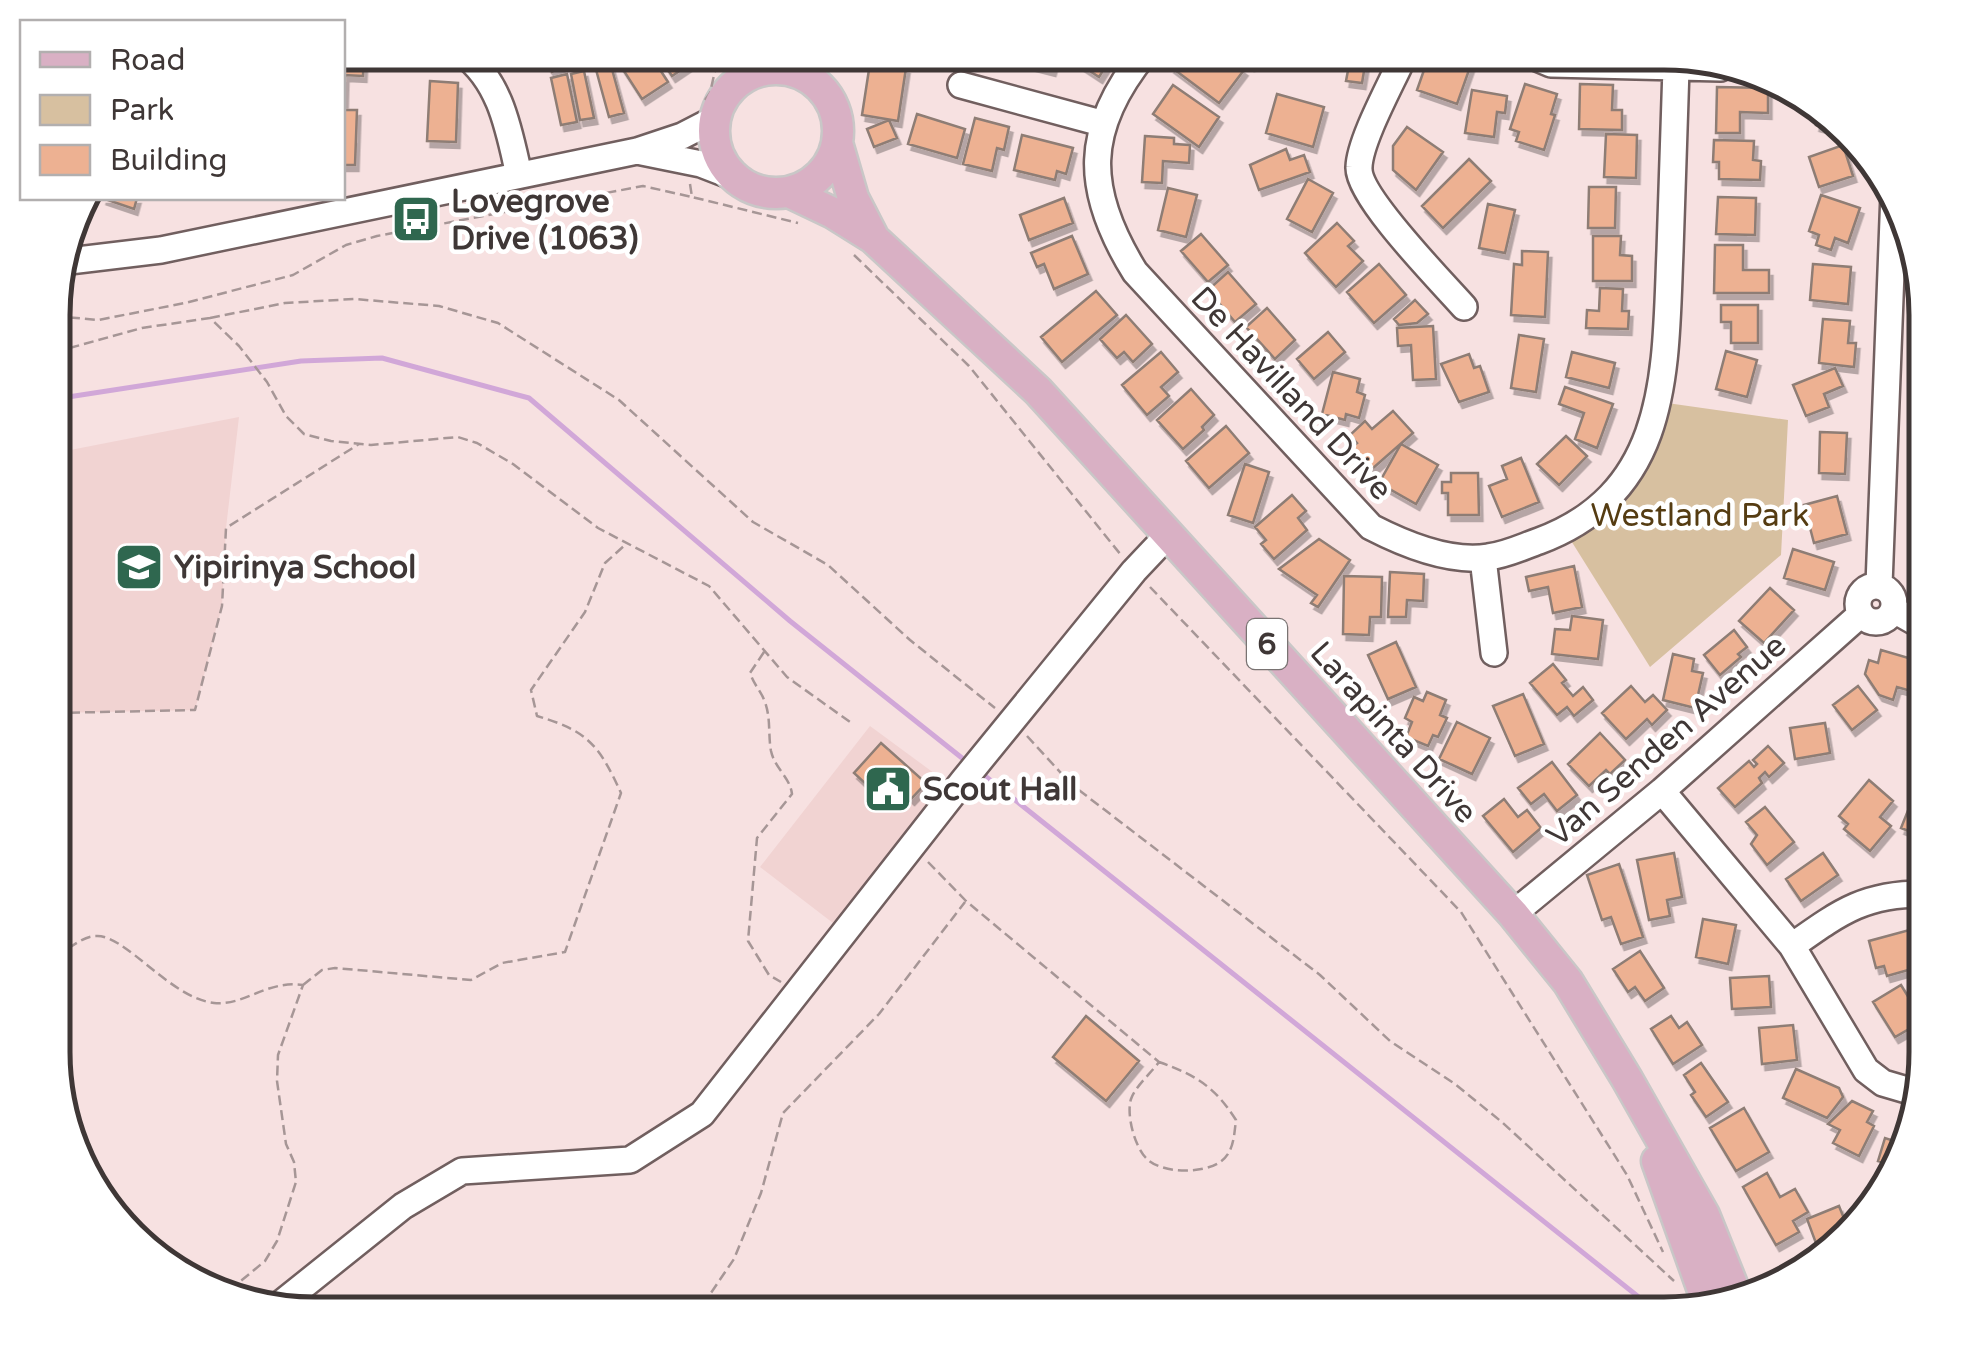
<svg xmlns="http://www.w3.org/2000/svg" width="1979" height="1367" font-family="'Varela Round',sans-serif">
<defs>
<filter id="shadow"><feDropShadow dx="3.5" dy="6" stdDeviation="0" flood-color="#0004"/></filter>
</defs>
<rect width="100%" height="100%" fill="#f7e1e1"/>
<!-- built -->
<path fill="#f1d3d2" d="M239 417 226 528 222 606 195 710 55 713V453Z
M870 726 957 790 846 933 760 867Z"/>
<!-- green -->
<path fill="#d7c0a0" d="M1660 402 1788 420 1781 555 1650 667 1565 531 1600 507Z"/>
<g fill="none" stroke-linecap="round" stroke-linejoin="round">
<!-- stream -->
<path stroke="#d1a7d8" stroke-width="5" d="M55 399 301 361 382 358 529 398 790 621 967 762
M980 772 1660 1314"/>
</g>
<!-- building -->
<path fill="#edb192" stroke="#8e7d74" stroke-width="2.5" filter="url(#shadow)" d="M342 53H364L363 76 345 75 344 110H357L355 165H342Z
M539 53H573L575 57 552 72Z
M615 53H652L643 59 648 66 655 62 668 82 642 99 613 54Z
M657 53H679L687 66 672 76Z
M1023 53H1057L1052 70 1021 62Z
M1078 53H1114L1099 77 1073 60Z
M1200 53H1221L1244 70 1219 103 1171 67 1179 56 1191 65Z
M1249 53H1279L1280 60 1251 65Z
M1334 53H1367L1362 83 1346 81 1349 65 1332 63Z
M1430 53 1447 57 1449 53H1475L1457 104 1417 90Z
M610 62 624 113 609 117 595 66Z
M870 63 906 68 898 121 862 115Z
M584 71 594 118 580 120 571 74Z
M567 74 577 122 561 125 551 78Z
M430 81 458 83 456 142 427 141Z
M1525 84 1557 94 1551 114 1555 115 1544 150 1516 141 1519 132 1510 129Z
M1580 84 1613 85 1612 110H1622V130L1579 129Z
M1173 85 1219 117 1199 147 1153 114Z
M1717 87 1768 88V113L1740 112V133H1716Z
M1472 90 1507 96 1505 113 1497 112 1494 137 1465 133Z
M1277 94 1324 107 1313 147 1266 133Z
M1820 105 1823 106 1846 133 1816 125Z
M917 114 965 129 957 158 908 144Z
M975 118 1009 127 1004 150 997 148 992 171 963 164Z
M889 120 897 138 874 147 867 129Z
M1407 127 1443 152 1416 190 1393 170V146Z
M1606 134 1637 135 1636 178 1604 177Z
M1022 135 1073 148 1066 174 1057 171 1055 180 1014 170Z
M1145 136 1174 138V144L1190 145 1189 163 1163 161 1162 183 1142 182Z
M1714 140 1754 141 1753 160 1761 161 1760 180 1719 179V162H1713Z
M1843 145 1853 176 1819 187 1809 157Z
M1286 149 1290 160 1304 155 1310 172 1259 190 1250 165Z
M1469 159 1491 181 1443 228 1422 206Z
M1308 179 1333 193 1312 232 1287 219Z
M1589 187H1616L1615 228H1588Z
M1168 188 1197 195 1186 237 1158 230Z
M1821 195 1860 208 1848 243 1835 238 1831 250 1816 245 1819 235 1809 231Z
M1718 197 1756 198 1755 235 1716 234Z
M102 198H137L134 209Z
M1064 198 1073 223 1029 240 1020 215Z
M1488 204 1515 210 1505 253 1479 248Z
M1337 223 1354 241 1348 246 1363 261 1336 287 1305 253Z
M1201 234 1228 265 1208 282 1181 251Z
M1072 236 1088 274 1054 289 1044 264 1037 267 1031 253Z
M1593 236H1621L1620 255 1632 256V281H1593Z
M1715 245H1743V270H1769V293H1714Z
M1522 251 1548 252 1545 317 1511 315 1514 264 1522 265Z
M1379 264 1406 295 1374 323 1347 292Z
M1813 264 1851 267 1848 304 1810 300Z
M1228 272 1256 304 1235 322 1208 290Z
M1600 288 1623 289 1622 311H1629L1628 329 1586 328 1587 310 1599 311Z
M1096 291 1117 315 1062 362 1041 337Z
M1415 300 1428 314 1417 323 1399 325 1394 319Z
M1721 305H1758V343H1731V322H1721Z
M1267 308 1295 340 1275 359 1246 327Z
M1126 315 1152 344 1133 362 1124 352 1117 358 1100 339Z
M1823 319 1850 321 1848 343H1856L1854 367 1819 363Z
M1433 326 1436 379 1413 380 1411 345 1398 346 1397 328Z
M1328 332 1345 352 1314 379 1297 359Z
M1519 335 1544 339 1536 392 1511 388Z
M1726 351 1757 360 1747 397 1716 389Z
M1161 352 1178 372 1161 387 1169 396 1147 415 1122 385Z
M1572 352 1615 363 1609 388 1566 377Z
M1469 354 1474 368 1480 366 1489 392 1459 402 1441 364Z
M1835 368 1843 386 1824 394 1829 407 1806 416 1793 385Z
M1333 372 1360 379 1357 392 1365 395 1359 418 1346 414 1345 420 1322 414Z
M1565 387 1613 404 1597 448 1575 439 1584 413 1559 404Z
M1191 389 1214 415 1202 427 1204 430 1183 449 1157 420Z
M1393 411 1413 433 1372 469 1352 447 1357 443 1350 435 1365 421 1372 429Z
M1226 426 1249 453 1209 488 1186 461Z
M1820 432 1847 433 1845 474 1819 473Z
M1566 436 1587 456 1559 485 1537 464Z
M1401 444 1438 465 1416 504 1379 483Z
M1521 458 1539 502 1502 517 1489 486 1507 479 1502 466Z
M1245 464 1269 472 1253 523 1228 515Z
M1451 473H1478L1479 515H1448V493H1442V482H1451Z
M1292 495 1306 511 1298 518 1307 530 1274 559 1261 544 1266 540 1255 527Z
M1837 496 1847 534 1814 543 1804 505Z
M1319 539 1350 560 1318 607 1311 603 1317 595 1279 569Z
M1793 549 1834 562 1825 590 1784 578Z
M1574 566 1582 607 1553 613 1548 587 1529 591 1526 577Z
M1390 572 1424 574 1423 601 1407 600 1406 617H1388Z
M1344 576 1382 577 1381 617H1370L1369 635 1343 634Z
M1770 588 1794 610 1764 643 1739 621Z
M1572 616 1603 620 1598 659 1552 654 1555 629 1570 630Z
M1734 630 1747 647 1738 654 1741 657 1720 675 1704 655Z
M1396 642 1416 687 1388 699 1368 655Z
M1881 650 1919 661 1911 691 1897 687 1893 700 1879 695 1865 674 1869 660 1878 663Z
M1673 654 1694 659 1692 671 1703 673 1695 708 1663 700Z
M1553 664 1566 680 1562 683 1573 696 1583 687 1593 700 1574 716 1567 707 1557 715 1530 683Z
M1631 686 1645 702 1653 695 1667 710 1652 725 1647 719 1626 739 1602 713Z
M1858 686 1877 710 1852 730 1833 705Z
M1427 692 1446 700 1440 715 1447 718 1438 737 1433 735 1428 746 1406 737 1412 722 1405 718 1414 697 1423 701Z
M1523 694 1544 744 1515 756 1493 706Z
M1926 714V752L1923 753 1910 720Z
M1457 722 1490 738 1472 774 1439 759Z
M1825 723 1830 753 1795 759 1790 728Z
M1600 733 1625 760 1610 774 1606 770 1589 786 1568 764Z
M881 743 926 783 911 799 897 786 884 801 854 773Z
M1768 746 1784 763 1769 777 1765 772 1759 778 1762 783 1735 807 1718 788 1749 761 1754 767 1757 764 1753 760Z
M1552 762 1577 795 1557 811 1544 794 1531 804 1518 788Z
M1869 780 1893 801 1880 817 1891 826 1870 851 1844 829 1848 824 1839 816Z
M1919 783 1926 786V838L1901 828Z
M1504 799 1518 817 1527 810 1541 828 1513 852 1483 816Z
M1765 807 1794 842 1767 865 1751 844 1757 835 1746 822Z
M1674 853 1682 897 1667 900 1670 916 1649 920 1637 860Z
M1823 853 1838 875 1801 901 1786 879Z
M1619 864 1643 937 1621 944 1611 917 1602 920 1587 875Z
M1703 919 1736 925 1728 964 1696 957Z
M1924 926 1926 965 1887 976 1884 966 1876 968 1869 941Z
M1640 951 1664 988 1645 1001 1635 987 1628 992 1613 969Z
M1769 976 1771 1007 1732 1009 1730 978Z
M1901 985 1923 1021 1895 1037 1873 1002Z
M1086 1016 1139 1061 1106 1101 1053 1057Z
M1671 1016 1679 1028 1687 1022 1702 1045 1673 1064 1651 1029Z
M1793 1025 1797 1060 1762 1064 1759 1028Z
M1701 1063 1728 1102 1706 1117 1691 1095 1695 1092 1684 1075Z
M1796 1069 1839 1088 1843 1097 1827 1118 1783 1098Z
M1852 1101 1873 1111 1867 1122 1874 1126 1859 1156 1833 1143 1840 1130 1828 1124Z
M1744 1108 1769 1152 1736 1171 1710 1128Z
M1897 1130 1902 1131 1890 1164 1878 1161 1885 1138 1894 1141Z
M1767 1173 1780 1197 1795 1189 1808 1212 1793 1221 1799 1232 1776 1245 1743 1187Z
M1839 1206 1849 1231 1820 1254 1807 1219Z"/>
<g fill="none" stroke-linecap="round" stroke-linejoin="round">
<!-- minor casing -->
<g stroke="#715f5f" stroke-width="30">
<path id="minor" d="M462 53C501 81 509 131 519 175
M1145 53C1083 129 1084 190 1135 272L1371 527C1404 544 1450 563 1488 557 1506 555 1522 547 1539 541 1671 492 1665 369 1670 251 1672 190 1674 129 1676 68
M1405 53C1393 81 1360 139 1359 167 1357 196 1442 282 1464 307
M1525 53 1551 64 1721 68
M961 85 1101 123
M637 151 701 164 732 176
M61 262 161 250 637 151 682 136 715 119
M1483 558 1494 653
M1879 585 1894 193
M1858 604a18 18 0 1 1 36 0a18 18 0 1 1-36 0Z
M1894 610 1926 628
M1662 791 1792 946 1866 1070 1883 1083 1917 1093
M1513 914 1662 791 1861 614
M1792 946C1840 912 1865 893 1926 894
M278 1306 403 1206 462 1171 630 1160 702 1114 963 781 1134 571 1168 535"/>
</g>
<!-- major casing -->
<g stroke="#c9c7c7" stroke-width="35">
<path id="major" d="M714 131a62 62 0 1 1 124 0a62 62 0 1 1-124 0Z
M837 143 853 198 872 235
M789 192 833 213 873 238 1038 391 1513 914 1568 982 1627 1079 1704 1215 1737 1297
M1657 1161 1708 1304"/>
</g>
<!-- path -->
<path stroke="#a69696" stroke-width="2.5" stroke-dasharray="10 5" stroke-linecap="butt" d="M705 100 710 93 719 53
M690 184 692 197 798 223
M854 255 969 366 1121 555
M55 316 98 320 185 303 293 275 346 245 377 236 643 186 692 197
M210 318 285 303 354 299 439 306 498 323 619 400 753 522 828 565 910 640 995 708
M55 352 142 328 210 318 239 346 267 382 286 416 304 434 331 441 371 445 458 437 477 443 513 464 598 528 709 586 787 677 850 722
M1150 587 1461 912 1627 1175 1663 1252
M764 652 750 673C754 685 761 691 765 702 771 719 768 735 771 751 775 769 790 777 792 794L757 838 748 941 769 975 781 982
M55 713 195 710 222 606 226 528 359 444
M1027 736 1071 784 1320 975 1390 1041 1455 1084 1503 1123 1674 1281
M928 862 966 901 1159 1062C1151 1073 1135 1087 1131 1099 1126 1115 1135 1147 1146 1158 1161 1174 1203 1174 1220 1162 1234 1153 1234 1135 1236 1120 1215 1087 1196 1075 1159 1062
M55 955C69 951 81 936 96 936 125 934 170 998 214 1003 245 1006 266 980 303 985L278 1055 277 1081 286 1144 294 1162 296 1182 277 1241 265 1261 231 1289
M303 985 322 970 335 968 471 980 502 963 565 952 621 793C599 745 588 731 537 716L531 690 585 612 605 563 625 545
M691 1314 702 1306 734 1259 761 1193 783 1113 879 1014 965 902"/>
<!-- minor -->
<use href="#minor" stroke="#fff" stroke-width="25"/>
<!-- major -->
<use href="#major" stroke="#d9b0c4" stroke-width="30"/>
</g>
<!-- icons -->
<defs>
<g id="bus-square" transform="scale(2.5)"><rect x="-9" y="-9" width="18" height="18" rx="4" fill="#2f674f" stroke="#fff"/><path d="M-5-6H5V4H4V6H2V4H-2V6H-4V4H-5ZM-3.5-4V0h7V-4ZM-3.5 1.2v1.5H-2V1.2ZM2 1.2v1.5H3.5V1.2Z" fill="#fff"/></g>
<g id="school-square" transform="scale(2.5)"><rect x="-9" y="-9" width="18" height="18" rx="4" fill="#2f674f" stroke="#fff"/><path d="M0-5L7-2L0 1L-7-2ZM-4 1L0 2.5L4 1V4Q0 6-4 4Z" fill="#fff"/></g>
<g id="civic-square" transform="scale(2.5)"><rect x="-9" y="-9" width="18" height="18" rx="4" fill="#2f674f" stroke="#fff"/><path d="M-.6-6.5H3V-4.5H.6V-3L4-1V1h2V6H-6V1h2V-1L-.6-3ZM-1.2 2.5V6h2.4V2.5Z" fill="#fff"/></g>
</defs>
<g fill-rule="evenodd">
<use href="#bus-square" x="416" y="219"/>
<use href="#school-square" x="139" y="567"/>
<use href="#civic-square" x="888" y="789"/>
</g>
<g text-anchor="middle" stroke-width="9" stroke-linejoin="round" paint-order="stroke">
<!-- shield labels -->
<rect fill="#fff" stroke="#797372" stroke-width="2.5" x="1247" y="619" width="40" height="50" rx="8"/>
<g font-size="30" font-weight="bold" fill="#3f3736">
<text x="1267" y="654">6</text>
</g>
<!-- poi labels -->
<g font-size="32" font-weight="bold" fill="#3f3736" stroke="#fff" text-anchor="start">
<text x="451" y="212">Lovegrove<tspan x="451" dy="37">Drive (1063)</tspan></text>
<text x="174" y="578">Yipirinya School</text>
<text x="923" y="800">Scout Hall</text>
</g>
<!-- street labels -->
<g font-size="32" fill="#3f3736" stroke="#fff">
<text transform="translate(1292 393) rotate(47)" y="11">De Havilland Drive</text>
<text transform="translate(1394 732) rotate(48)" y="11">Larapinta Drive</text>
<text transform="translate(1666 740) rotate(-41)" y="11">Van Senden Avenue</text>
</g>
<!-- park labels -->
<g font-size="32" fill="#553c12" stroke="#fff">
<text x="1700" y="526">Westland Park</text>
</g>
</g>
<!-- crop -->
<path d="M0 0H1979V1367H0ZM315 70H1664A245 245 0 0 1 1909 315V1052A245 245 0 0 1 1664 1297H315A245 245 0 0 1 70 1052V315A245 245 0 0 1 315 70Z" fill="#fff" fill-rule="evenodd"/>
<path fill="none" stroke="#3f3736" stroke-width="5" d="M315 70H1664A245 245 0 0 1 1909 315V1052A245 245 0 0 1 1664 1297H315A245 245 0 0 1 70 1052V315A245 245 0 0 1 315 70Z"/>
<!-- legend -->
<rect x="20" y="20" width="325" height="180" fill="#ffffff" stroke="#b2afaf" stroke-width="2.5"/>
<rect x="40" y="52" width="50" height="15" fill="#d9b0c4" stroke="#b2afaf" stroke-width="2.5"/>
<text x="110" y="70" font-size="30" fill="#3f3736">Road</text>
<rect x="40" y="95" width="50" height="30" fill="#d7c0a0" stroke="#b2afaf" stroke-width="2.5"/>
<text x="110" y="120" font-size="30" fill="#3f3736">Park</text>
<rect x="40" y="145" width="50" height="30" fill="#edb192" stroke="#b2afaf" stroke-width="2.5"/>
<text x="110" y="170" font-size="30" fill="#3f3736">Building</text>
</svg>
